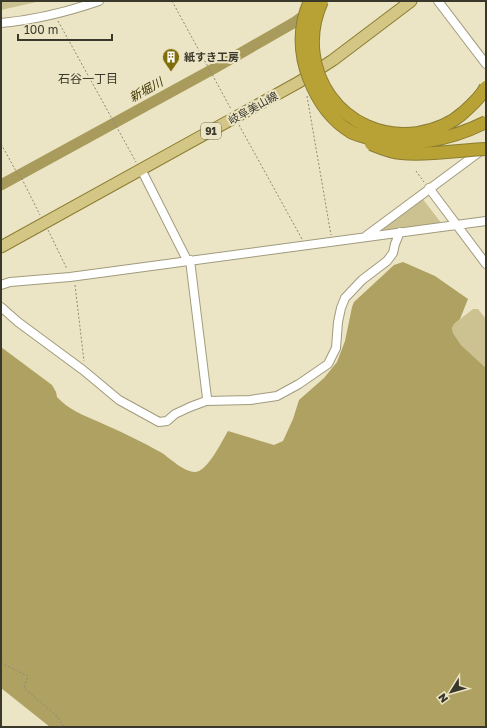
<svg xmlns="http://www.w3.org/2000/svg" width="487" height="728" font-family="'Golos Text','Noto Sans JP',sans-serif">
<rect width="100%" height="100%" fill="#ebe5c5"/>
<!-- green -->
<path fill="#ccc291" d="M1 1H41L1 10Z
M422 198 442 224 386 232 382 228Z
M473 309H478L486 319V368L461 345 453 333 452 328 454 324Z"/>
<!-- forest -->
<path fill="#aea161" d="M403 262 435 276 468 299 460 319 454 324 452 328 453 333 461 345 486 368V727H50L1 688V347L52 385 56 392 57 397C69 410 83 415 99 422 119 431 143 442 162 453 171 459 188 476 199 471 210 466 222 441 228 431L274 445 283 441 293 419 299 400 324 378 337 362 345 341 352 307 354 302 394 265Z"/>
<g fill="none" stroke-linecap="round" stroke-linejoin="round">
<!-- river -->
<path stroke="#a99b5c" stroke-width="11" d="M1 185 213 69 295 22 309 12"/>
<!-- minor casing -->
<g stroke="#a19b7d" stroke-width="10">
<path id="minor" d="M438 1 486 64
M1 23C35 20 67 12 99 1
M141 169 187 260
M429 188 486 264
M366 236 482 150
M190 260 207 398 206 401
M1 285 10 282 70 277 486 221
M1 307 18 322 83 370 119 400 159 422 167 421 175 414 190 407 206 401 250 400 277 396 299 384 328 364 336 348 338 322 341 308 345 298 362 280 387 261 393 253 395 244 400 232"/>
</g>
<!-- major casing -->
<g stroke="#8c7d32" stroke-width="13">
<path id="major" d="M1 247 299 82 333 60 411 1"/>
</g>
<!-- path -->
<path stroke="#8e8a74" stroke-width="1" stroke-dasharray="2 2" stroke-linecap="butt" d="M172 1 231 109
M58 21 136 162
M307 96 331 235
M239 125 302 239
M1 144 16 171 21 177 40 215
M416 171 424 182
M48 230 67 269
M75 285 84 361
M1 663 28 676 24 688 57 716 64 727"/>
<!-- minor -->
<use href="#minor" stroke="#fff" stroke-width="8"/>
<!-- major -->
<use href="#major" stroke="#d4c786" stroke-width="11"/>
<!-- highway-bridge casing -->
<g stroke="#8c7d32" stroke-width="14" stroke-linecap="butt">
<path id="highway-bridge" d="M310 1C299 25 299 53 309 78 317 99 331 120 351 132 356 135 363 136 368 138 408 149 450 140 486 122
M322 1C291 69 343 143 418 133 436 130 451 124 464 112 472 105 481 97 486 87
M371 144C381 148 390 152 401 153 429 156 458 150 486 149"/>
</g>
<!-- highway-bridge -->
<use href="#highway-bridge" stroke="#b8a235" stroke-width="12"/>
</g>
<!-- icons -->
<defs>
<g id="building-pin" transform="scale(0.9)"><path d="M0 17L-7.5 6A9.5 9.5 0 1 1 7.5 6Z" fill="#7f6e0a" stroke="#ebe5c5"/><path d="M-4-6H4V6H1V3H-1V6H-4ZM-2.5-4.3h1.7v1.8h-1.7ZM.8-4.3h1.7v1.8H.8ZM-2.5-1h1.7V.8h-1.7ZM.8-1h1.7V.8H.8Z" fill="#fff"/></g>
</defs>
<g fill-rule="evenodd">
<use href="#building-pin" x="171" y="57"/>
</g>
<g text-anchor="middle" stroke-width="4" stroke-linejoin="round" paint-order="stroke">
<!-- shield labels -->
<rect fill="#ebe5c5" stroke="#6f6b59" stroke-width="1" x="201" y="123" width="20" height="16" rx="3"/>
<g font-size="10" font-weight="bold" fill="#3a372b">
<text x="211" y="135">91</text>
</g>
<!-- poi labels -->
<g font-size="11" font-weight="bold" fill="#3a372b" stroke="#ebe5c5" text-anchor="start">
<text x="184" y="61">紙すき工房</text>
</g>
<!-- street labels -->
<g font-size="11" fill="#3a372b" stroke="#ebe5c5">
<text transform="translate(253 108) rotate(-29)" y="4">岐阜美山線</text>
</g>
<!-- neighbourhood labels -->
<g font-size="12" fill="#3a372b" stroke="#ebe5c5">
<text x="88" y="83">石谷一丁目</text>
</g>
<!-- water labels -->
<g font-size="12" font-style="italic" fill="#413701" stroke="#ebe5c5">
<text transform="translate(146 90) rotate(-29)" y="4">新堀川</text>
</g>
</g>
<!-- border -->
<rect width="487" height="728" fill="none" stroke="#3a372b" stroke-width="4"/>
<!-- north arrow -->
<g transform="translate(451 692) rotate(233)" stroke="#ebe5c5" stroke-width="3" paint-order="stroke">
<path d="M0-3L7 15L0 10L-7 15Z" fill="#3a372b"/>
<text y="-6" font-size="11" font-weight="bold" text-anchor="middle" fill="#3a372b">N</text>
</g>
<!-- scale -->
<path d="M18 34v6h94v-6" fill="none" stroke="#3a372b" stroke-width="2"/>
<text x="24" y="34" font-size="12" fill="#3a372b" stroke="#ebe5c5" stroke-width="3" paint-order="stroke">100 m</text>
</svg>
